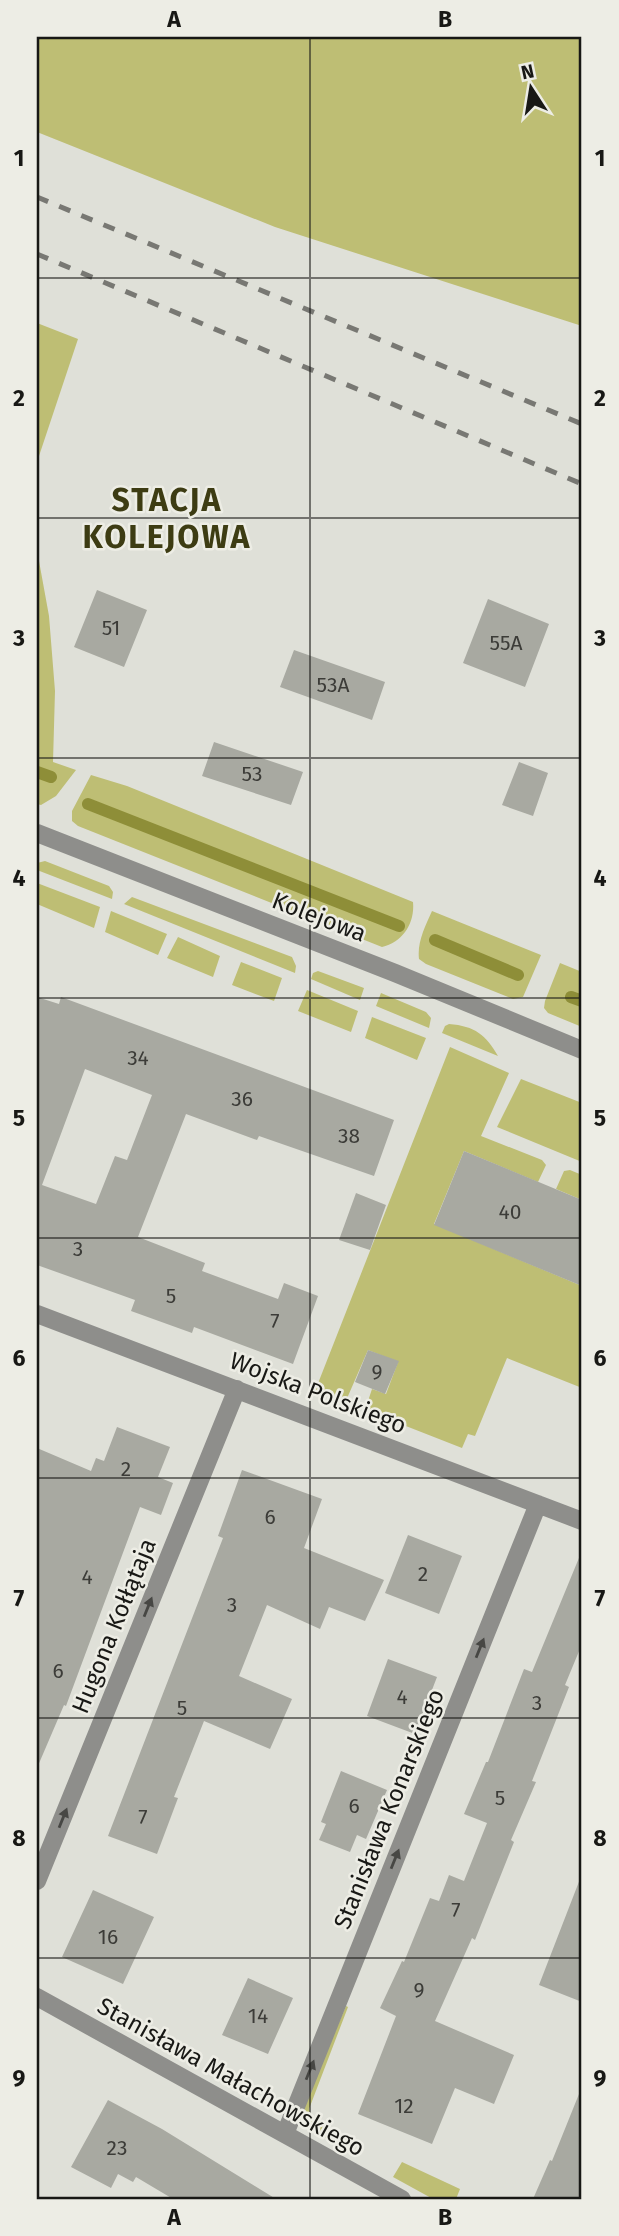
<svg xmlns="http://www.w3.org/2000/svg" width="619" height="2236" font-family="'Fira Sans',sans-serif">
<rect width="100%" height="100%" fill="#dfe0d8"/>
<!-- green -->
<path fill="#bebe74" d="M37 37H582V326L275 227 37 132Z
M37 323 78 339 37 462Z
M37 550 49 616 55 691 53 762 76 770 56 796 41 805 37 804Z
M91 775 127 786 413 902C415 923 403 942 382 947L78 826 72 821V811Z
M45 861 109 886 113 892 112 899 37 870V863Z
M37 883 100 907 94 928 37 904Z
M132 897 292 957 296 966 295 973 124 904Z
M111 911 167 934 158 955 105 932Z
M432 911 541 955 523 997 513 999 426 964 419 959C417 942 425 927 432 911Z
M178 937 220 956 213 977 167 958Z
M241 962 282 978 274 1001 232 985Z
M560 963 582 972V1027L548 1013 544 1008 545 1001Z
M318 971 364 988 360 1000 311 979 313 973Z
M307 990 358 1011 351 1032 298 1011Z
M381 993 426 1012 431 1018 429 1028 376 1006Z
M372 1017 426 1038 417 1060 365 1038Z
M449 1024C475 1026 486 1035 498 1056L442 1033 445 1026Z
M450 1047 509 1073 481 1136 542 1160 546 1165 538 1182 464 1151 434 1224 582 1286V1388L507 1358 475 1436 468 1434 462 1448 365 1410 372 1389 386 1394 398 1362 368 1350 345 1403 315 1391Z
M521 1079 582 1103V1162L497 1127Z
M570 1170 582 1175V1200L556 1189 564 1171Z
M346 2006 348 2007 309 2109 313 2121 350 2138 345 2148 306 2128 302 2110Z
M402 2162 460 2189 456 2199H433L393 2177Z"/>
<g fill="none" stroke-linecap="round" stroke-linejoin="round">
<!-- stream -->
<path stroke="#8e8e38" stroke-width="12" d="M37 772 51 777
M88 804 399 926
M435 940 518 975
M571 997 582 1001"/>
</g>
<!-- building -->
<path fill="#a8a9a1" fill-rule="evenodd" d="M97 590 147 610 124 667 74 647Z
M488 599 549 624 525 687 463 663Z
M294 650 385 682 372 720 280 687Z
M214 742 303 772 291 805 202 776Z
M519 762 548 773 533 816 502 805Z
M37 997 59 1004 61 997 394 1120 374 1176 259 1136 257 1140 186 1114 138 1237 205 1263 202 1271 278 1299 284 1283 318 1296 293 1364 194 1327 192 1333 131 1311 135 1300 37 1265ZM85 1069 152 1095 127 1160 115 1156 96 1204 42 1185Z
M464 1151 582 1200V1286L434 1225Z
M356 1193 386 1205 370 1250 339 1240Z
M368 1350 399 1361 385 1394 355 1382Z
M117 1427 170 1447 158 1477 173 1483 161 1515 140 1507 66 1706 64 1705 37 1768V1448L91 1471 96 1458 104 1461Z
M242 1470 322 1499 304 1548 384 1580 365 1621 329 1607 320 1629 267 1605 239 1676 292 1699 270 1749 204 1721 174 1797 178 1798 157 1854 108 1836 223 1538 218 1536Z
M408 1535 462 1556 439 1614 385 1593Z
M581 1553 582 1644 565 1685 569 1687 532 1781 536 1782 511 1840 514 1842 475 1940 472 1938 435 2021 514 2055 494 2104 455 2088 432 2144 358 2114 396 2016 380 2008 402 1961 404 1962 430 1898 439 1901 449 1875 464 1881 487 1823 464 1814 486 1762H488L524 1669 532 1672Z
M388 1659 437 1677 415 1734 367 1716Z
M341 1771 387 1790 366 1839 357 1835 350 1852 319 1840 326 1824 321 1822Z
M580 1879H582V2002L539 1985Z
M93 1890 154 1917 123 1984 62 1957Z
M248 1978 293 1998 268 2054 222 2035Z
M581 2089 582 2199H533L550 2160 552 2161Z
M108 2100 162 2129 276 2199H173L136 2177 133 2182 118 2174 111 2188 71 2167Z"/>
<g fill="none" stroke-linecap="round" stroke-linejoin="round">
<!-- minor -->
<path stroke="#8e8e8b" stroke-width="18" d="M37 1314 582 1521
M37 1881 237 1389
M37 1997 402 2199
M285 2134 538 1504"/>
<!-- tertiary -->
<path stroke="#8e8e8b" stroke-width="18" d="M37 833 395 973 582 1050"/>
<!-- rail -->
<path stroke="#787873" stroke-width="5" stroke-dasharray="12 12" stroke-linecap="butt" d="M37 197 582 424
M37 254 582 484"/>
</g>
<!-- one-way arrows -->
<defs><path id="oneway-solid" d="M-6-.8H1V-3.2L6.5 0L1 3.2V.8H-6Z" transform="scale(1.75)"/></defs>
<g fill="#474744">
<use href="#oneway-solid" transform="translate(148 1607) rotate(-68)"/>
<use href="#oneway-solid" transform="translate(480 1648) rotate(-68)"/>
<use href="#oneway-solid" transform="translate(63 1818) rotate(-68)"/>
<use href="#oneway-solid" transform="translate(395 1859) rotate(-68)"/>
<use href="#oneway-solid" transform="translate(310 2070) rotate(-68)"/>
</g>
<!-- grid -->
<path fill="none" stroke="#181815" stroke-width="2" stroke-opacity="0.55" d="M310 37V2199M37 278H582M37 518H582M37 758H582M37 998H582M37 1238H582M37 1478H582M37 1718H582M37 1958H582"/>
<g text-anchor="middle" stroke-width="5" stroke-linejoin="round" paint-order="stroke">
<!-- number labels -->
<g font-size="21" fill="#3c3c38">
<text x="111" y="635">51</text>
<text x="506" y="650">55A</text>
<text x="333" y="692">53A</text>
<text x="252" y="781">53</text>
<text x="138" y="1065">34</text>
<text x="242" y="1106">36</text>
<text x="349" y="1143">38</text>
<text x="510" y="1219">40</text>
<text x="78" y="1256">3</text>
<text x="171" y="1303">5</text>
<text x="275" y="1328">7</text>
<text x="377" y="1379">9</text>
<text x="126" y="1476">2</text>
<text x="270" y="1524">6</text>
<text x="423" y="1581">2</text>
<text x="87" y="1584">4</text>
<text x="232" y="1612">3</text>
<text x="58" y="1678">6</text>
<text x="402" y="1704">4</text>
<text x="537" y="1710">3</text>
<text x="182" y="1715">5</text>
<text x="500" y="1805">5</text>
<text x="354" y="1813">6</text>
<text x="143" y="1824">7</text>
<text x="456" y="1917">7</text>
<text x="108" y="1944">16</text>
<text x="419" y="1997">9</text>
<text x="258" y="2023">14</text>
<text x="404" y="2113">12</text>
<text x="117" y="2155">23</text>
</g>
<!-- street labels -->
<g font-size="24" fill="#181815" stroke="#edede5">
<text transform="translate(319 917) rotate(21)" y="8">Kolejowa</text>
<text transform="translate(318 1393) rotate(21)" y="8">Wojska Polskiego</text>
<text transform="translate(114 1626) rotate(-68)" y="8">Hugona Kołłątaja</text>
<text transform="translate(389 1809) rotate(-68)" y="8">Stanisława Konarskiego</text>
<text transform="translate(231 2077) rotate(29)" y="8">Stanisława Małachowskiego</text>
</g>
<!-- district labels -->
<g font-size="32" font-weight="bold" letter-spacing="2" fill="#3d3c13" stroke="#edede5">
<text x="167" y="511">STACJA<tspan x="167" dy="37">KOLEJOWA</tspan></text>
</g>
</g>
<!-- border -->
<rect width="619" height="2236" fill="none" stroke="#edede5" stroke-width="77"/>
<!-- north arrow -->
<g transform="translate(531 88) rotate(348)" stroke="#edede5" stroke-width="5" paint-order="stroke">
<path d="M0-5L12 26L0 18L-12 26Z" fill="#181815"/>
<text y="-10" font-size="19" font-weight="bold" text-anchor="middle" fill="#181815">N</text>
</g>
<rect x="38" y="38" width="542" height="2160" fill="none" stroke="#181815" stroke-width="2.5"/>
<g font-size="23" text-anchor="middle" font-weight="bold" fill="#181815">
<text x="174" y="27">A</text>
<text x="445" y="27">B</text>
<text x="19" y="166">1</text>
<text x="600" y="166">1</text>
<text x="19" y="406">2</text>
<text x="600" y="406">2</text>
<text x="19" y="646">3</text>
<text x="600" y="646">3</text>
<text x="19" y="886">4</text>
<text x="600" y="886">4</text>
<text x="19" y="1126">5</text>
<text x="600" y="1126">5</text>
<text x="19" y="1366">6</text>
<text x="600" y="1366">6</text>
<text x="19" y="1606">7</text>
<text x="600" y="1606">7</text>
<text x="19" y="1846">8</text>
<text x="600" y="1846">8</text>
<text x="19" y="2086">9</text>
<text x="600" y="2086">9</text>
<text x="174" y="2225">A</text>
<text x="445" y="2225">B</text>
</g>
</svg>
